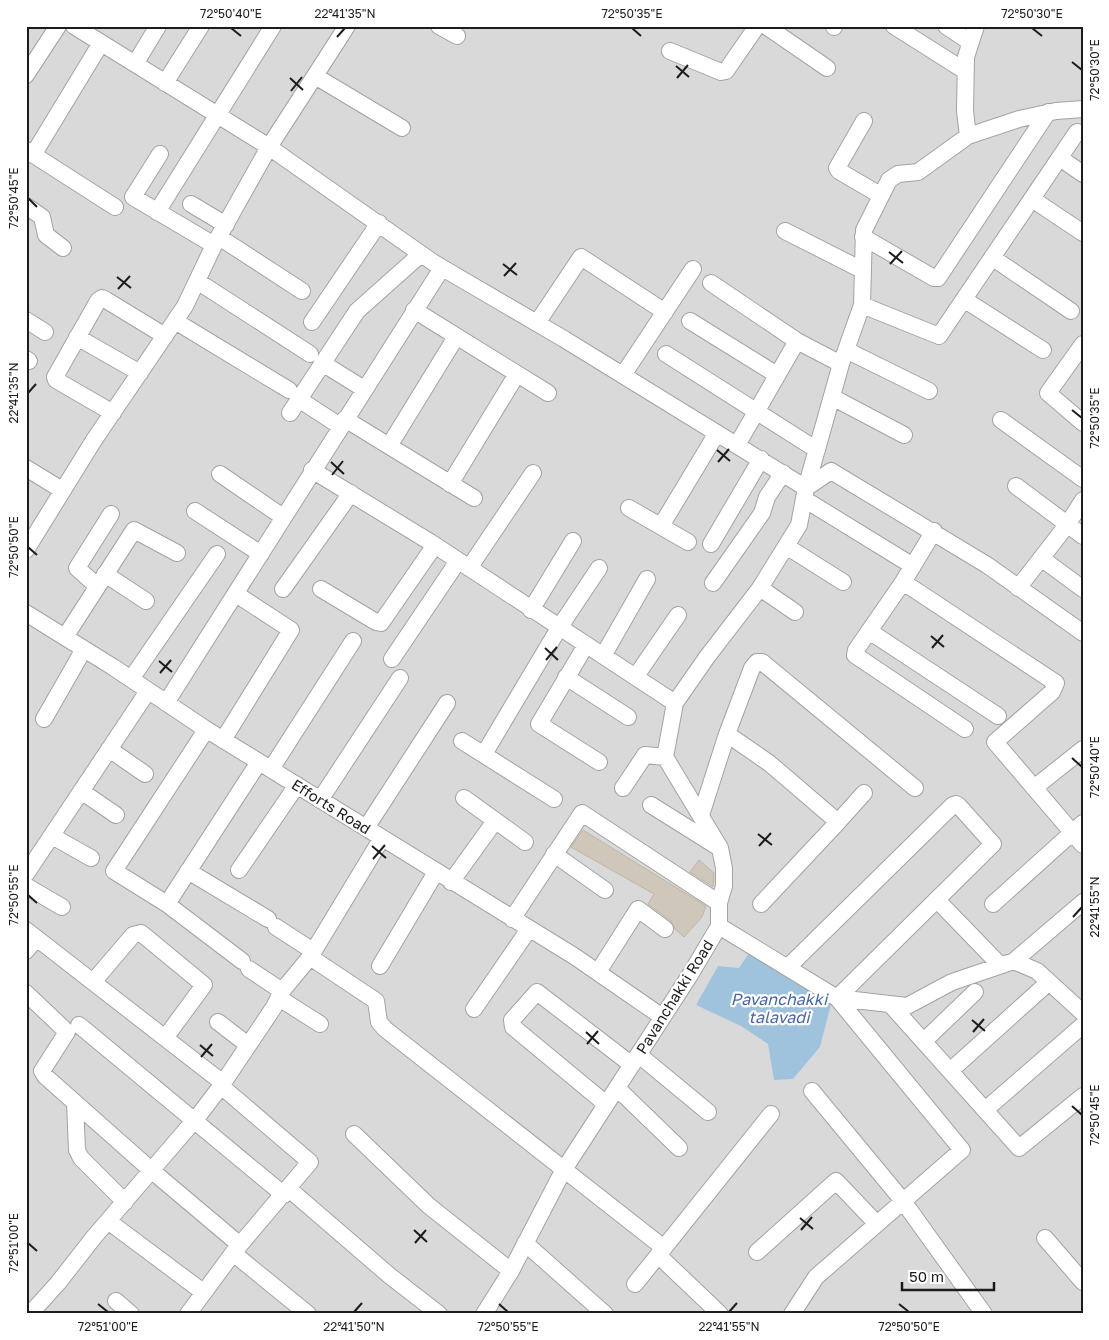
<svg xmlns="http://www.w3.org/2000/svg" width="1109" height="1340" font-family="'Golos Text',sans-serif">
<rect width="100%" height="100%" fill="#eeece1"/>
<!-- residential -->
<path fill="#dad9d9" d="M26 26H1083V1314H26Z"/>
<!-- water -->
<path fill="#a0c3dd" d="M749 953 813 988 831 1004 820 1047 793 1079 774 1080 768 1044 741 1026 696 1005 718 966 739 968Z"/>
<!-- building -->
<path fill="#cec7ba" stroke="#c0b6a3" d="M583 830 706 906 702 917 684 937 675 929 671 921 648 904 654 894 571 847Z
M699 860 714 873 713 887 690 872Z"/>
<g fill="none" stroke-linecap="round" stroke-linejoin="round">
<!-- minor casing -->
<g stroke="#a3a3a3" stroke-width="18">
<path id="minor" d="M74 26 269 147 434 263 564 339 806 488
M439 26 457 36
M766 26 827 68
M834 26V27
M894 26 965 71
M946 26 970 42
M670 51 721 72 726 71 757 26
M135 64 158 26
M26 75 58 26
M315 76 402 128
M165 83 201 26
M864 121 837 168 839 171 880 195
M968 136 965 111 966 57 976 26
M26 150 115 207
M160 154 133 197 214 245
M33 155 101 43
M1060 158 1083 174
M1032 199 1083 233
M191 204 226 225
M26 206 42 217 46 235 63 248
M157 212 273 26
M785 231 862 270
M219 237 302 291
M863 237 934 278H938L1048 112
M993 258 1071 311
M197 281 310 354
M711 283 797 341
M965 300 1043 350
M862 305 939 336 1077 132
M414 310 548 393
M26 320 45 332
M175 321 289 390
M690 321 777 375
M312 322 379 223
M537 323 581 257 665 312
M77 337 140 373
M1083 344 1048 393 1083 423
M846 350 929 391
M666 354 817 450
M26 359 29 361
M841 364 862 305 864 230 889 180 898 174 918 172 968 136 1019 119 1056 111 1083 109
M327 366 364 389
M623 375 693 269
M832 397 904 435
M303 402 340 426
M113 413 56 380 55 377 98 301 102 298 106 300 165 336
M290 413 357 311 421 254
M345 419 474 498
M1001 420 1083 479
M389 446 456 337
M26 468 62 490
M312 470 430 542 675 703
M220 474 283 517
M450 484 517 374
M1016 486 1083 536
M806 488 831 471 987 565 1083 633
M804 499 913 566
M629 508 688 542
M195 511 261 554
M661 526 717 433
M934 531 903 582 856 650 855 655 965 729
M711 544 761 459
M786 546 843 582
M26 550 94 440 185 306 214 245 269 147 347 26
M1041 558 1083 589
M469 568 533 473
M105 574 146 601
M903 582 1056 683 1052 692 995 742 1083 845
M713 583 762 513 767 497 783 473
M97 586 77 568 111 514
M760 588 795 612
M1018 588 1067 525 1083 500
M283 589 351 493
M321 589 376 622 381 623 435 545
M531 610 573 541
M26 613 113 667 204 728 574 956 661 1016
M869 631 998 716
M65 637 134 530 177 553
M586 645 539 724 599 762
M603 656 647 579
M392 659 458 561
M636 676 678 615
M566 677 628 717
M131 679 217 554
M166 703 442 268
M44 719 84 649
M206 730 114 871 167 904 259 762
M727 734 752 668 757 662H762L915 788
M223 740 291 630 236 594
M462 741 554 799
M109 749 145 774
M484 754 559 628 599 568
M271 769 353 641
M623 788 645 755 665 757
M1034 788 1083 749
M81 791 116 815
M464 798 525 842
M320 800 400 678
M651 805 718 847
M701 815 727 734 769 763 838 822 761 904
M838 822 864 793
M366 828 447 703
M52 836 91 858
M554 854 605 890
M239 870 297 785
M188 871 268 919
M26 874 148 691
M451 882 495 821
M26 886 62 907
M937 900 1000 965
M167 904 242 961
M993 904 1083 823
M512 919 582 813 719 903
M719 926 837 998 907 1006 952 982 1014 961 1037 971 1083 1013
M276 927 313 951
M26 930 223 1083
M26 951 36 939
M310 957 376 1001 379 1022 385 1029 664 1248
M1014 961 1083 902
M380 966 436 872
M788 967 953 805 956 804 959 806 993 844 837 998 962 1150 816 1277 792 1314
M249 969 282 991
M598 972 638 909 665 929
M93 982 133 935 141 933 204 985 165 1038
M26 993 67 1032 42 1071 45 1076 151 1170 240 1245
M279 998 320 1024
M890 1004 1019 1148 1083 1096
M474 1009 529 929
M218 1022 248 1045
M79 1025 284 1195
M924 1041 975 992
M639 1055 708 1112
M950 1071 1049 982
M617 1088 679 1148
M812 1091 903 1201 984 1314
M75 1103 77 1150 81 1158 125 1202
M606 1104 513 1027 512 1020 537 992 632 1065
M985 1110 1083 1025
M354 1134 429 1206 511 1271
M289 1189 390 1276 439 1314
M108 1221 203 1292
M1045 1238 1083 1282
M525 1243 605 1314
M757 1252 836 1181 877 1224
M233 1253 308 1314
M658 1255 720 1314
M635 1284 771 1114
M116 1301 131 1314
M30 1314 58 1283 94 1237 199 1115 221 1086 274 1007 282 991 310 957 382 838
M188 1314 233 1253 310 1162 221 1086
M484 1314 511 1271 563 1171 690 975 719 926V903L724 886V868L720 848 665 757 675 703 707 657 760 588 799 525 806 488 841 364 797 341 737 445"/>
</g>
<!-- minor -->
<use href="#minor" stroke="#fff" stroke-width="16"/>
</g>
<!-- ticks -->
<path fill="none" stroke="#1c1c1c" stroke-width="2" d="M231 28 241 36M632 28 641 36M1032 28 1042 36M337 37 345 28M1072 62 1082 70M676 66 689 77M290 78 303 90M677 78 688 65M291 91 302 77M28 198 37 207M889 252 903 263M503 264 517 275M890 264 902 251M504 276 516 263M117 277 131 288M118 289 130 276M28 393 36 384M1072 410 1082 418M717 450 730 461M331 462 344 474M718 462 729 449M332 475 343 461M28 547 37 555M931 636 944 647M545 648 558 660M932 648 943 635M546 660 557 647M159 661 172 672M160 673 171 660M1072 758 1082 767M758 834 772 845M372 846 386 858M759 846 771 833M373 859 385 845M28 895 37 903M1073 917 1082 907M972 1020 985 1031M586 1032 599 1044M973 1032 984 1019M587 1044 598 1031M200 1045 213 1056M201 1057 212 1044M1072 1106 1082 1115M800 1218 813 1229M414 1230 427 1242M801 1230 812 1217M28 1243 37 1251M415 1243 426 1230M98 1304 108 1312M499 1304 508 1312M899 1304 909 1312M354 1312 362 1303M729 1312 737 1303"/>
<g text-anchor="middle" stroke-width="4.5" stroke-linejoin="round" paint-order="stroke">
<!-- street labels -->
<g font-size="15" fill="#1c1c1c" stroke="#fff">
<text transform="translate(331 807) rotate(32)" y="5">Efforts Road</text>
<text transform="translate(675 997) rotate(-58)" y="5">Pavanchakki Road</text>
</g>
<!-- water labels -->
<g font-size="16" font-style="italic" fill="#4665ae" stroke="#fff">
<text x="779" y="1005">Pavanchakki<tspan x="779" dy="18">talavadi</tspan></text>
</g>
</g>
<!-- border -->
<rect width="1109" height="1340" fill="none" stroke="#ffffff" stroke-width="55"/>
<!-- scale -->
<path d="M902 1282v8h92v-8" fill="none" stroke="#1c1c1c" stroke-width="2.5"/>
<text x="909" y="1282" font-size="15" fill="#1c1c1c" stroke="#ffffff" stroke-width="4" paint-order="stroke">50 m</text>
<rect x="28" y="28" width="1054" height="1284" fill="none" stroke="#1c1c1c" stroke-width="2"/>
<g font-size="12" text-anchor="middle" fill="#1c1c1c">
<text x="231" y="18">72°50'40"E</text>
<text x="345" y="18">22°41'35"N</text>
<text x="632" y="18">72°50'35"E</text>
<text x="1032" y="18">72°50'30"E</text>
<text transform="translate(1095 70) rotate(-90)" y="4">72°50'30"E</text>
<text transform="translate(14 198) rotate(-90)" y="4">72°50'45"E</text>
<text transform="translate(14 393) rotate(-90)" y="4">22°41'35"N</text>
<text transform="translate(1095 418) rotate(-90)" y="4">72°50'35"E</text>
<text transform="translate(14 547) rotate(-90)" y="4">72°50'50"E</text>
<text transform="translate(1095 767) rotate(-90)" y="4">72°50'40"E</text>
<text transform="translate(14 895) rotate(-90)" y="4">72°50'55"E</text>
<text transform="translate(1095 907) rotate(-90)" y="4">22°41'55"N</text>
<text transform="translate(1095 1115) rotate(-90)" y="4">72°50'45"E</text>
<text transform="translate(14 1243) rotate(-90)" y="4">72°51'00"E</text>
<text x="108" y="1331">72°51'00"E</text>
<text x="354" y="1331">22°41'50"N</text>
<text x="508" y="1331">72°50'55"E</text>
<text x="729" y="1331">22°41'55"N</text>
<text x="909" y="1331">72°50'50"E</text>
</g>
</svg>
